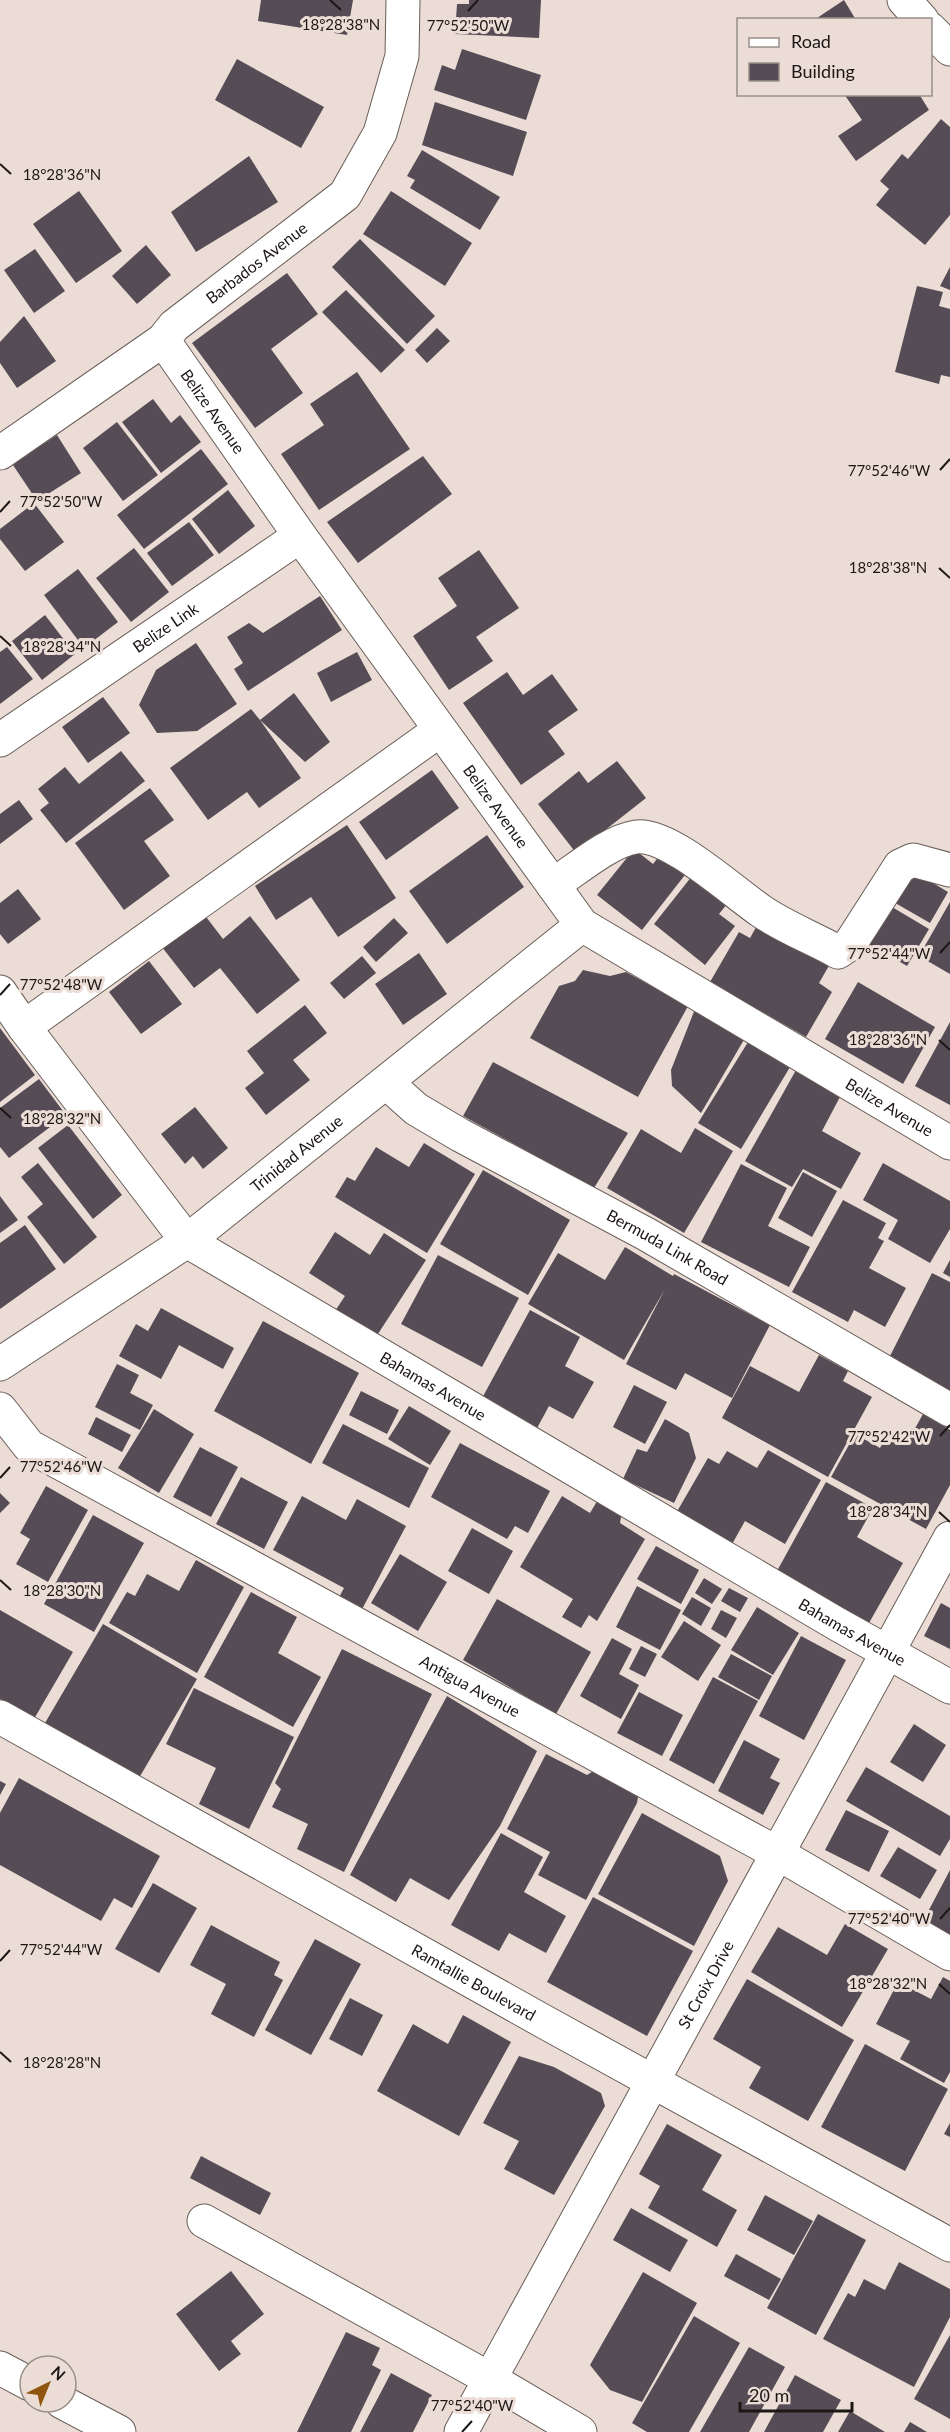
<svg xmlns="http://www.w3.org/2000/svg" width="950" height="2432" font-family="Lato,sans-serif">
<rect width="100%" height="100%" fill="#ebddd6"/>
<!-- building -->
<path fill="#564c55" d="M261 0H353L347 35 258 21Z
M469 0H541L539 38 455 34 457 4H469Z
M844 0 856 20H814Z
M462 49 541 75 526 120 434 90 442 65 455 70Z
M237 59 324 107 301 148 215 100Z
M844 94H919L929 110 856 161 838 136 862 120Z
M435 102 527 132 513 176 422 145Z
M941 119 950 127V215L925 245 876 205 889 189 880 181 902 154 908 159Z
M422 150 500 197 480 230 410 188 415 180 407 176Z
M249 156 278 202 196 252 171 212Z
M79 191 122 251 76 283 33 224Z
M391 191 472 243 445 286 363 234Z
M360 239 435 316 407 344 332 267Z
M146 245 171 275 137 304 112 276Z
M35 249 65 291 34 313 4 270Z
M950 267V290L940 286Z
M287 273 318 314 271 349 303 393 255 428 192 343Z
M917 286 943 292 939 306 950 309V377L941 375 939 384 895 372Z
M346 290 405 350 381 373 322 312Z
M24 316 56 361 17 388 0 363V342Z
M437 328 450 341 427 363 415 350Z
M357 372 410 449 319 510 281 454 324 425 310 404Z
M153 399 171 423 180 415 201 442 161 473 122 422Z
M117 422 158 475 123 501 83 448Z
M57 435 81 473 37 501 13 465 19 460 18 457 36 446 37 448Z
M201 449 228 484 144 549 117 515Z
M423 456 452 494 358 563 327 522Z
M228 490 255 526 219 554 192 519Z
M34 503 64 542 25 571 0 539V529Z
M189 522 214 555 172 586 147 553Z
M134 548 169 592 131 622 96 578Z
M479 550 519 608 476 637 493 661 449 690 413 636 457 606 438 578Z
M78 569 118 622 84 648 44 595Z
M320 596 342 630 248 691 234 669 243 663 227 637 249 623 263 633Z
M45 615 75 654 42 680 12 641Z
M196 643 237 704 197 731 157 733 139 705 156 670Z
M7 647 33 679 0 704V652Z
M357 652 372 680 331 702 317 673Z
M507 672 523 695 552 674 578 710 548 731 565 754 521 785 463 703Z
M294 693 330 742 305 762 260 720 301 778 259 808 247 792 208 820 170 768 251 709 260 720Z
M103 697 130 733 88 763 62 727Z
M121 751 145 781 66 843 40 810 49 803 38 789 65 767 79 784Z
M617 761 646 798 576 853 538 804 579 771 588 783Z
M432 770 459 808 386 860 359 822Z
M150 788 174 820 144 841 170 876 124 910 75 843Z
M19 800 33 819 0 844V814Z
M347 825 396 898 338 937 311 897 276 920 255 886Z
M487 835 524 887 447 944 409 891Z
M634 849 653 864 663 851 688 871 642 930 597 895Z
M908 868 948 892 930 923 890 900Z
M692 876 727 904 719 914 735 926 705 965 654 924Z
M18 889 41 919 8 944 0 934V903Z
M950 902V974L919 956Z
M887 904 929 929 907 966 865 942Z
M200 909 223 939 250 916 300 980 257 1014 220 968 194 988 158 942Z
M394 918 408 933 376 962 363 947Z
M759 922 830 964 819 983 832 992 806 1037 710 982 739 932 750 938Z
M419 953 447 994 403 1025 375 984Z
M362 956 376 973 344 999 330 983Z
M149 961 182 1004 141 1034 109 992Z
M583 970 610 976 626 972 688 1006 638 1097 530 1038 559 986 575 981Z
M858 982 935 1027 903 1084 825 1039Z
M305 1005 327 1033 293 1060 310 1080 266 1115 245 1088 264 1073 247 1051Z
M695 1009 745 1038 701 1113 672 1086 671 1070Z
M950 1022V1105L915 1086Z
M0 1028 35 1075 0 1102Z
M748 1042 790 1067 741 1149 698 1123Z
M493 1062 628 1133 594 1188 463 1116Z
M796 1070 841 1095 822 1131 861 1153 841 1189 803 1169 792 1187 745 1161Z
M39 1079 66 1115 9 1158 0 1147V1108Z
M195 1107 228 1148 203 1169 193 1156 185 1164 161 1134Z
M68 1125 122 1195 93 1219 38 1148Z
M695 1128 733 1151 684 1233 607 1188 641 1129 681 1153Z
M424 1143 475 1174 427 1253 335 1197 347 1177 355 1181 376 1147 409 1167Z
M38 1163 97 1237 64 1264 27 1217 43 1204 21 1177Z
M883 1163 950 1201V1229L930 1263 888 1239 898 1220 863 1200Z
M741 1164 787 1188 768 1226 810 1247 789 1287 701 1242Z
M483 1170 570 1220 528 1295 440 1244Z
M803 1172 837 1191 812 1237 778 1218Z
M0 1196 18 1220 0 1233Z
M843 1200 886 1223 878 1238 884 1241 869 1268 906 1288 885 1327 854 1310 848 1322 792 1292Z
M25 1225 56 1269 0 1309V1243Z
M335 1232 370 1255 384 1233 426 1260 376 1337 335 1311 345 1296 309 1273Z
M625 1247 673 1276 674 1274 770 1325 732 1398 685 1373 676 1390 626 1364 665 1289 624 1360 528 1304 558 1253 605 1280Z
M438 1255 519 1298 482 1367 401 1324Z
M950 1260V1277L943 1273Z
M932 1273 950 1282V1392L888 1360Z
M161 1308 234 1348 223 1369 179 1345 161 1379 119 1356 136 1324 148 1331Z
M530 1310 580 1337 565 1366 594 1382 573 1419 549 1406 536 1430 481 1400Z
M263 1321 359 1373 311 1464 214 1411Z
M819 1355 848 1371 843 1381 872 1397 828 1477 722 1418 750 1366 799 1392Z
M117 1364 139 1375 130 1393 153 1405 140 1430 95 1407Z
M634 1385 667 1402 645 1444 613 1427Z
M361 1391 399 1410 387 1434 349 1415Z
M409 1406 451 1431 430 1465 388 1439Z
M154 1409 194 1434 159 1493 118 1468Z
M923 1414 950 1430V1485L926 1529 831 1477 855 1434 880 1448 888 1433 907 1443Z
M96 1417 131 1435 122 1452 88 1434Z
M665 1419 689 1433 696 1458 674 1503 623 1479 637 1449 647 1452Z
M343 1424 429 1468 409 1508 322 1463Z
M460 1443 550 1491 528 1533 515 1526 507 1539 431 1497Z
M200 1447 238 1467 211 1517 173 1497Z
M768 1450 821 1480 785 1544 745 1521 731 1546 675 1515 708 1458 719 1464 727 1451 757 1468Z
M241 1477 288 1502 264 1549 216 1524Z
M826 1482 873 1508 857 1537 903 1563 869 1623 777 1571Z
M46 1486 88 1510 48 1582 16 1564 30 1539 20 1533Z
M0 1493 10 1503 0 1513Z
M302 1496 346 1520 357 1499 406 1526 359 1615 336 1603 344 1588 273 1550Z
M562 1496 590 1513 599 1498 622 1512 620 1523 645 1539 597 1621 589 1615 581 1628 562 1617 573 1599 520 1567Z
M93 1515 144 1543 94 1632 44 1604Z
M472 1528 513 1551 489 1594 448 1571Z
M656 1546 699 1570 681 1604 637 1579Z
M400 1554 447 1582 418 1631 371 1603Z
M196 1560 244 1587 197 1673 109 1623 127 1592 135 1596 147 1574 179 1591Z
M704 1578 722 1589 712 1604 695 1593Z
M637 1586 681 1610 660 1650 616 1627Z
M729 1588 748 1598 740 1612 721 1601Z
M251 1592 297 1617 278 1653 321 1677 293 1727 204 1677Z
M692 1597 711 1608 701 1626 682 1614Z
M497 1599 591 1652 556 1714 463 1660Z
M941 1603 950 1608V1649L924 1636Z
M757 1607 799 1633 773 1675 731 1650Z
M0 1610 73 1652 34 1719 0 1699Z
M721 1610 737 1618 726 1638 711 1629Z
M684 1621 721 1645 698 1681 661 1657Z
M103 1624 197 1679 139 1778 45 1723Z
M801 1636 846 1660 804 1740 759 1716Z
M612 1638 632 1649 619 1674 639 1685 621 1719 580 1696Z
M641 1646 657 1654 645 1677 629 1669Z
M342 1649 432 1694 344 1872 297 1849 308 1824 272 1807 281 1789 275 1783Z
M731 1654 772 1676 759 1700 718 1677Z
M713 1677 758 1701 714 1784 669 1760Z
M194 1688 294 1737 249 1829 199 1804 216 1768 166 1744Z
M639 1692 683 1715 662 1756 617 1733Z
M447 1696 537 1751 500 1826 449 1900 410 1878 396 1902 350 1875Z
M914 1724 946 1745 923 1782 890 1762Z
M744 1740 780 1759 770 1778 780 1783 763 1815 718 1791Z
M546 1754 587 1775 595 1770 639 1791 637 1803 586 1900 538 1875 550 1852 507 1829Z
M866 1767 950 1816V1839L940 1856 846 1801Z
M19 1778 160 1856 132 1908 114 1898 101 1921 0 1865V1813Z
M0 1781 6 1784 0 1795Z
M846 1810 889 1831 869 1872 825 1850Z
M642 1813 720 1856 728 1881 694 1946 598 1894Z
M501 1833 543 1857 524 1892 566 1916 546 1953 509 1933 499 1951 451 1925Z
M898 1847 937 1870 920 1899 880 1876Z
M950 1870V1938L922 1923Z
M153 1883 197 1908 159 1973 115 1949Z
M593 1897 693 1951 647 2036 547 1982Z
M845 1924 888 1949 842 2027 751 1972 778 1927 827 1955Z
M211 1925 280 1962 274 1975 283 1980 254 2037 211 2014 226 1984 190 1965Z
M315 1939 361 1964 311 2055 265 2030Z
M943 1977 950 1981V2072L944 2083 900 2059 910 2041 876 2024 898 1982 931 1999Z
M747 1979 854 2040 808 2121 749 2088 761 2067 713 2039Z
M350 1998 383 2015 362 2056 329 2039Z
M463 2015 511 2042 459 2136 377 2091 413 2024 448 2044Z
M865 2044 948 2089 905 2171 821 2127Z
M519 2056 554 2067 601 2093 605 2106 554 2195 504 2169 519 2141 483 2123Z
M950 2123V2137L944 2134Z
M667 2124 722 2155 702 2190 737 2210 717 2247 648 2208 660 2186 639 2174Z
M201 2156 271 2193 260 2215 190 2178Z
M765 2195 813 2221 794 2255 747 2230Z
M631 2208 688 2240 670 2272 613 2240Z
M818 2214 866 2240 816 2335 767 2308Z
M736 2254 781 2279 769 2300 724 2276Z
M899 2262 950 2289V2317L914 2387 823 2339 848 2293 855 2297 864 2279 885 2290Z
M231 2271 264 2314 231 2341 241 2354 219 2371 176 2314Z
M643 2272 697 2303 642 2402 610 2390 590 2365Z
M694 2316 740 2343 689 2432H647L632 2423Z
M346 2332 380 2348 372 2365 381 2370 351 2432H297Z
M950 2335V2419L914 2399Z
M749 2347 785 2367 749 2432H700Z
M391 2373 432 2395 413 2432H360Z
M795 2375 841 2400 823 2432H764Z
M850 2411 885 2432H838Z
M910 2422 927 2432H904Z"/>
<g fill="none" stroke-linecap="round" stroke-linejoin="round">
<!-- minor casing -->
<g stroke="#695d57" stroke-width="35">
<g id="minor">
<path d="M904 0 922 20"/>
<path d="M930 29 950 49"/>
<path id="s1" d="M163 340 300 536 582 925 950 1143"/>
<path id="s2" d="M0 453 163 340 174 326 345 195 380 133 402 56 403 0"/>
<path id="s3" d="M0 740 300 536"/>
<path d="M553 885C576 870 609 841 636 837 668 832 733 892 761 911 784 927 813 938 838 952L850 944 900 866 913 860 950 870"/>
<path id="s4" d="M0 992 24 1027 187 1241 837 1624 950 1687"/>
<path d="M24 1027 440 730"/>
<path id="s5" d="M387 1083 416 1109 460 1135 646 1234 950 1410"/>
<path id="s6" d="M0 1364 187 1241 582 925"/>
<path id="s7" d="M0 1409 29 1446 777 1853 950 1954"/>
<path id="s8" d="M0 1717 541 2020 950 2245"/>
<path d="M204 2221 490 2379 580 2432"/>
<path d="M0 2368 30 2384"/>
<path d="M62 2402 119 2432"/>
<path id="s9" d="M461 2432 950 1538"/>
</g>
</g>
<!-- minor -->
<use href="#minor" stroke="#fff" stroke-width="33"/>
</g>
<!-- ticks -->
<path fill="none" stroke="#1c1715" stroke-width="2" d="M330 0 341 10M468 11 478 0M0 164 11 174M940 470 950 459M0 512 10 501M939 568 950 578M0 636 11 646M940 953 950 942M0 995 10 984M939 1040 950 1050M0 1108 11 1118M940 1436 950 1425M0 1478 10 1467M939 1512 950 1522M0 1580 11 1590M940 1919 950 1908M0 1961 10 1950M939 1984 950 1994M0 2052 11 2062M462 2432 472 2421"/>
<g text-anchor="middle" stroke-width="6" stroke-linejoin="round" paint-order="stroke">
<!-- street labels -->
<g font-size="16" fill="#1c1715" stroke="#ebddd6">
<text dy="6" stroke="none"><textPath href="#s2" startOffset="320">Barbados Avenue</textPath></text>
<text dy="6" stroke="none"><textPath href="#s1" startOffset="87">Belize Avenue</textPath></text>
<text dy="6" stroke="none"><textPath href="#s3" startOffset="200">Belize Link</textPath></text>
<text dy="6" stroke="none"><textPath href="#s1" startOffset="573">Belize Avenue</textPath></text>
<text dy="6" stroke="none"><textPath href="#s1" startOffset="1077">Belize Avenue</textPath></text>
<text dy="6" stroke="none"><textPath href="#s6" startOffset="364">Trinidad Avenue</textPath></text>
<text dy="6" stroke="none"><textPath href="#s5" startOffset="326">Bermuda Link Road</textPath></text>
<text dy="6" stroke="none"><textPath href="#s4" startOffset="597">Bahamas Avenue</textPath></text>
<text dy="6" stroke="none"><textPath href="#s4" startOffset="1083">Bahamas Avenue</textPath></text>
<text dy="6" stroke="none"><textPath href="#s7" startOffset="549">Antigua Avenue</textPath></text>
<text dy="6" stroke="none"><textPath href="#s8" startOffset="543">Ramtallie Boulevard</textPath></text>
<text dy="6" stroke="none"><textPath href="#s9" startOffset="510">St Croix Drive</textPath></text>
</g>
</g>
<g font-size="15" text-anchor="middle" fill="#1c1715" stroke="#ebddd6" stroke-width="6" stroke-linejoin="round" paint-order="stroke">
<text x="341" y="30">18°28'38"N</text>
<text x="468" y="31">77°52'50"W</text>
<text x="62" y="180">18°28'36"N</text>
<text x="889" y="476">77°52'46"W</text>
<text x="61" y="507">77°52'50"W</text>
<text x="888" y="573">18°28'38"N</text>
<text x="62" y="652">18°28'34"N</text>
<text x="889" y="959">77°52'44"W</text>
<text x="61" y="990">77°52'48"W</text>
<text x="888" y="1045">18°28'36"N</text>
<text x="62" y="1124">18°28'32"N</text>
<text x="889" y="1442">77°52'42"W</text>
<text x="61" y="1472">77°52'46"W</text>
<text x="888" y="1517">18°28'34"N</text>
<text x="62" y="1596">18°28'30"N</text>
<text x="889" y="1924">77°52'40"W</text>
<text x="61" y="1955">77°52'44"W</text>
<text x="888" y="1989">18°28'32"N</text>
<text x="62" y="2068">18°28'28"N</text>
<text x="472" y="2411">77°52'40"W</text>
</g>
<!-- legend -->
<rect x="737" y="18" width="195" height="78" fill="#ebddd6" stroke="#988e89" stroke-width="1.5"/>
<rect x="749" y="38" width="30" height="9" fill="#ffffff" stroke="#988e89" stroke-width="1.5"/>
<text x="791" y="48" font-size="18" fill="#1c1715">Road</text>
<rect x="749" y="63" width="30" height="18" fill="#564c55" stroke="#988e89" stroke-width="1.5"/>
<text x="791" y="78" font-size="18" fill="#1c1715">Building</text>
<!-- north arrow -->
<g transform="translate(48 2384) rotate(43)"><circle r="28" fill="#ebddd6" stroke="#988e89" stroke-width="1.5"/>
<path d="M0-4.5L10 22L0 15L-10 22Z" fill="#8f560f"/>
<text y="-9" font-size="16" font-weight="bold" text-anchor="middle" fill="#1c1715">N</text>
</g>
<!-- scale -->
<path d="M740 2402v9h112v-9" fill="none" stroke="#1c1715" stroke-width="3"/>
<text x="749" y="2402" font-size="18" fill="#1c1715" stroke="#ebddd6" stroke-width="4.5" paint-order="stroke">20 m</text>
</svg>
